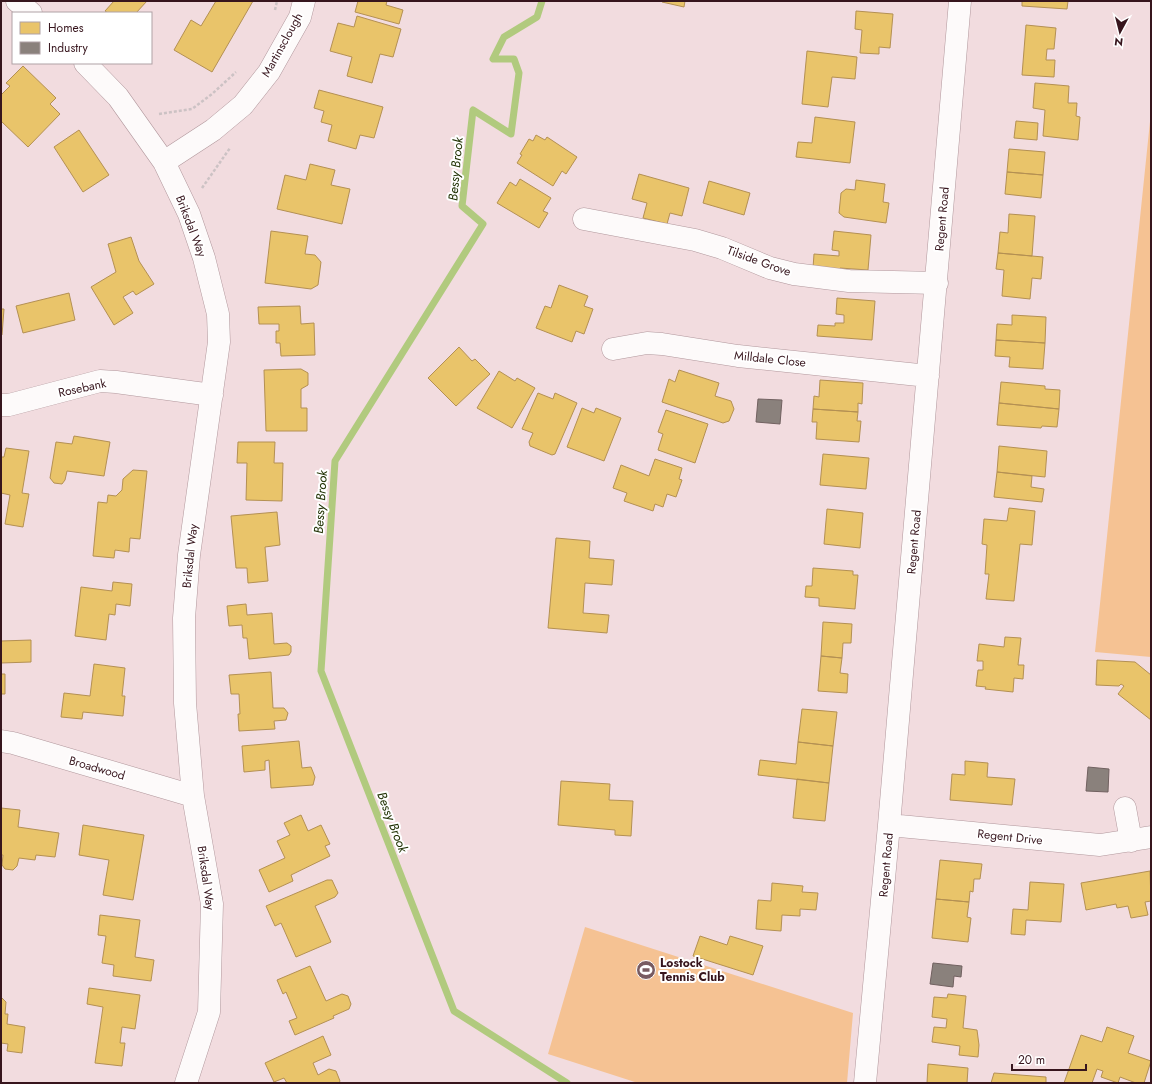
<svg xmlns="http://www.w3.org/2000/svg" width="1152" height="1084" font-family="Jost,sans-serif">
<rect width="100%" height="100%" fill="#f2dcdf"/>
<!-- green -->
<path fill="#f5c293" d="M1151 112V657L1095 652Z
M585 927 853 1013 847 1083H638L548 1054Z"/>
<!-- homes -->
<path fill="#e9c46a" stroke="#b49053" d="M114 1H147L136 13H108L105 11Z
M216 1H253L212 72 174 50 191 20 201 26Z
M358 1H387L386 5 403 10 399 24 355 12Z
M663 1H685L684 7 662 2Z
M1022 1H1068L1067 9 1022 6Z
M856 11 893 14 890 48 879 47V54L860 53 862 30 855 29Z
M357 16 401 29 393 57 380 54 372 83 347 76 352 57 330 51 338 23 354 27Z
M1026 25 1056 28 1054 49H1047L1046 60H1055L1054 77 1022 75Z
M807 51 857 57 855 79 832 77 828 107 802 104Z
M23 66 56 98 50 104 60 114 28 147 1 121V95L10 86 6 83Z
M1035 83 1069 86 1068 103H1077L1076 116 1080 117 1078 140 1043 136 1045 110 1033 108Z
M319 90 383 107 374 138 360 135 356 149 328 141 332 125 321 122 324 111 314 108Z
M815 117 855 122 850 163 796 157 798 142 812 143Z
M1016 121 1038 123 1037 140 1014 138Z
M79 130 109 175 83 192 54 147Z
M536 135 545 140 547 137 577 157 566 174 562 171 553 186 517 163 522 155 520 154 529 139 533 141Z
M1009 149 1045 152 1043 175 1007 172Z
M310 164 335 170 331 185 350 189 342 224 277 209 285 175 306 180Z
M1007 172 1043 175 1041 198 1005 194Z
M639 174 689 188 682 216 670 213 667 224 643 218 647 203 632 199Z
M520 179 551 198 543 211 548 213 539 228 497 203 510 182 516 186Z
M856 180 885 184 883 202 889 203 886 223 844 217 839 213 841 193 846 189 855 190Z
M709 181 750 193 744 215 703 203Z
M1009 214 1035 216 1032 256 998 253 1000 232 1008 233Z
M271 231 308 236 305 254 315 255 321 262 318 285 311 289 265 283Z
M834 231 871 235 868 270 840 268V270L813 268 814 254 839 256V251L832 250Z
M131 237 139 261 154 284 136 295 133 291 123 297 133 313 114 325 91 287 116 272 108 244Z
M998 253 1043 257 1041 279 1032 278 1030 299 1002 296 1004 270 996 269Z
M559 285 588 296 584 306 593 309 584 334 576 331 572 342 536 328 545 306 551 308Z
M69 293 75 320 23 333 16 306Z
M837 298 875 301 872 340 817 336 818 325 835 326V323H844V315L836 314Z
M300 306 301 324 314 323 315 355 281 356 280 343H276V331H279V324H259L258 307Z
M1 309H4L2 335H1Z
M1012 315 1046 317 1045 343 996 340 997 324 1012 325Z
M996 340 1045 343 1043 369 1009 367 1010 357 995 356Z
M459 347 472 361 475 359 490 374 456 406 428 378Z
M301 369 308 373V385L301 389V408H307V431H266L264 370Z
M679 370 719 383 715 396 731 401 734 409 729 421 723 423 662 402 669 379 675 382Z
M499 371 515 381 517 378 535 388 512 428 477 408Z
M820 380 863 383 862 404 858 403V412L813 409 814 396 819 397Z
M1001 382 1045 386V389L1060 390 1059 409 999 403Z
M538 393 553 399 555 393 577 403 555 454 552 455 530 446 529 442 533 433 522 429Z
M999 403 1059 409 1057 427 1042 426 1041 428 997 425Z
M582 408 594 413 596 408 621 418 604 461 567 447Z
M813 409 858 412 857 421H861L859 442 816 439 817 422H812Z
M666 410 708 424 695 463 658 450 663 434 658 432Z
M74 436 110 442 104 476 67 471 65 480 62 484 54 483 50 478 56 442 72 444Z
M238 442H275L274 463H283L282 501 246 500 247 463H237Z
M999 446 1047 451 1045 477 997 472Z
M6 448 29 451 22 493 29 494 23 527 5 524 10 495 1 493V457H4Z
M823 454 869 458 866 489 820 485Z
M655 459 682 468 679 479 682 480 676 497 667 494 663 507 655 504 653 511 624 501 627 493 613 488 621 465 649 476Z
M133 470 147 471 140 539 130 538 129 552 115 550 114 558 93 556 98 502 107 503 108 495 116 496 122 490 123 479Z
M997 472 1032 476 1031 487 1044 489 1042 502 994 497Z
M1009 508 1035 511 1032 545 1020 544 1014 601 986 599 989 574H985L987 545 982 544 984 519 1007 521Z
M827 509 863 513 860 548 824 544Z
M277 512 280 545 265 547 268 581 248 583 247 568H236L231 516Z
M556 538 590 541 589 558 614 560 612 585 585 583 583 613 609 615 607 633 548 628Z
M813 568 853 571V575H858L855 609 819 606V598L805 597 806 586H812Z
M113 582 132 584 130 606 116 604 115 615 109 614 106 640 75 636 81 587 112 591Z
M246 604 247 615 272 613 274 644 287 643 291 646V652L289 655 249 659 247 638H243L242 625 229 626 227 606Z
M823 622 852 624 851 643H843L842 658 821 656Z
M1005 637 1021 638 1018 665H1024L1023 679 1014 678 1013 692 985 689 986 687 976 686 978 670H983V661H977L979 644 1004 647Z
M31 640V662L1 663V641Z
M821 656 842 658 840 673 848 674 847 693 818 691Z
M1097 660 1135 662 1151 675V720L1118 694 1124 686 1121 684 1119 686 1096 685Z
M94 664 125 668 122 696H125L123 716 83 712 82 719 61 717 64 693 90 696Z
M271 672 273 708H284L288 713 286 720 274 721 275 729 239 731 238 714H240L239 694H231L229 675Z
M1 674H5V694H1Z
M802 709 837 712 833 746 798 742Z
M299 741 302 768 311 767 315 777 313 785 271 788 269 760 265 761V770L244 772 242 746Z
M798 742 833 746 829 783 758 775 760 760 796 764Z
M965 761 988 763 987 777 1015 779 1012 805 950 800 952 774 965 775Z
M797 779 829 783 825 821 793 818Z
M561 781 610 784 609 800 633 801 631 836 615 835V830L558 825Z
M1 808 20 810 18 827 59 833 55 857 36 855 35 860 19 858 17 866 13 870 5 869 2 865 3 855H1Z
M301 815 308 831 321 825 330 844 325 846 330 856 291 875 293 881 269 892 259 870 285 858 277 841 290 835 284 823Z
M83 825 144 835 133 900 103 895 109 860 79 855Z
M940 860 982 864 980 879H974L973 892 970 891 969 902 936 899Z
M1150 871 1151 901 1145 902 1148 915 1131 918 1128 906 1117 908 1116 904 1086 910 1081 883Z
M327 880H332L338 893 335 897 315 906 331 942 296 957 281 923 275 926 266 906Z
M1030 882 1064 884 1061 922 1026 920 1025 935 1011 934 1013 909 1028 910Z
M772 883 803 886 802 892 818 893 816 910 800 909V916L782 915 781 931 756 929 758 900 771 901Z
M936 899 969 902 967 917 971 918 968 942 932 938Z
M100 915 140 920 135 957 154 960 151 981 113 976 114 965 102 963 106 936 98 935Z
M700 936 727 945 730 936 763 946 753 975 693 956Z
M310 966 326 1001 342 994 348 996 351 1004 349 1009 333 1016 334 1018 295 1035 289 1021 297 1018 286 992 283 994 277 980Z
M89 988 140 995 135 1029 122 1027 120 1043H125L122 1066 95 1063 103 1007 87 1004Z
M948 994 966 996 963 1028 977 1030 979 1045 978 1057 959 1055 960 1046 932 1042 934 1027 946 1028 947 1019 932 1017 934 997 947 998Z
M1 997 6 1002 5 1014H8L7 1024 25 1027 22 1053 7 1051 8 1044 1 1043Z
M1107 1027 1134 1036 1128 1053 1151 1061 1144 1083H1136L1120 1077 1118 1083 1101 1077 1103 1071 1097 1069 1092 1083H1064L1081 1035 1102 1042Z
M323 1036 331 1055 313 1063 318 1075 329 1069 336 1071 340 1081 339 1083H287L284 1078 274 1082 265 1063Z
M928 1064 968 1068 967 1083H927Z
M994 1073 1046 1077V1083H991Z"/>
<!-- industry -->
<path fill="#8a817c" stroke="#716160" d="M758 399 782 400 780 424 756 422Z
M1088 767 1109 769 1108 792 1086 791Z
M933 963 962 966 961 977 954 976 953 987 930 984Z"/>
<g fill="none" stroke-linecap="round" stroke-linejoin="round">
<!-- stream -->
<path stroke="#b1ca7e" stroke-width="7" d="M542 1 537 17 504 37 493 59H514L519 73 511 134 473 110 462 206 483 224 335 461 321 671 454 1011 567 1083"/>
<!-- minor casing -->
<g stroke="#b1979c" stroke-width="23">
<path id="minor" d="M17 1 31 13
M85 63 118 97 164 162 189 214 204 258 218 314 219 342 189 555 184 618 185 703 193 796 212 904 209 1012 186 1083
M164 162 213 130 243 105 269 72 300 17 304 1
M584 219 695 240 722 248 770 268 794 274 849 281 937 283
M613 349 647 343 662 344 738 356 928 376
M1 405H9L100 381 116 382 212 395
M1 741 13 743 193 796
M1125 808 1131 841
M889 825 1100 845 1151 837
M865 1083 889 825 960 1"/>
</g>
<!-- path -->
<path stroke="#ccc2c4" stroke-width="2.5" stroke-dasharray="3 2" stroke-linecap="butt" d="M275 10 277 1
M159 114 192 109 212 94 236 72
M202 188 230 148"/>
<!-- minor -->
<use href="#minor" stroke="#fdfafa" stroke-width="22"/>
</g>
<!-- icons -->
<defs>
<g id="stadium-disc" transform="scale(1)"><circle r="9.5" fill="#785b61" stroke="#fff"/><path d="M0-5a6.5 5 0 1 0 0 10a6.5 5 0 1 0 0-10ZM-3.5-1.8h7v3.6h-7Z" fill="#fff"/></g>
</defs>
<g fill-rule="evenodd">
<use href="#stadium-disc" x="646" y="970"/>
</g>
<g text-anchor="middle" stroke-width="4" stroke-linejoin="round" paint-order="stroke">
<!-- street labels -->
<g font-size="12" fill="#37151d" stroke="#fff">
<text transform="translate(282 45) rotate(-61)" y="4">Martinsclough</text>
<text transform="translate(942 219) rotate(-85)" y="4">Regent Road</text>
<text transform="translate(191 226) rotate(69)" y="4">Briksdal Way</text>
<text transform="translate(759 261) rotate(20)" y="4">Tilside Grove</text>
<text transform="translate(770 359) rotate(6)" y="4">Milldale Close</text>
<text transform="translate(82 388) rotate(-12)" y="4">Rosebank</text>
<text transform="translate(914 542) rotate(-85)" y="4">Regent Road</text>
<text transform="translate(190 556) rotate(-84)" y="4">Briksdal Way</text>
<text transform="translate(97 768) rotate(16)" y="4">Broadwood</text>
<text transform="translate(1010 837) rotate(6)" y="4">Regent Drive</text>
<text transform="translate(886 865) rotate(-85)" y="4">Regent Road</text>
<text transform="translate(206 878) rotate(82)" y="4">Briksdal Way</text>
</g>
<!-- poi labels -->
<g font-size="12" font-weight="bold" fill="#37151d" stroke="#fff" text-anchor="start">
<text x="660" y="967">Lostock<tspan x="660" dy="14">Tennis Club</tspan></text>
</g>
<!-- water labels -->
<g font-size="13" font-style="italic" fill="#223305" stroke="#fff">
<text transform="translate(455 169) rotate(-85)" y="5">Bessy Brook</text>
<text transform="translate(320 502) rotate(-86)" y="5">Bessy Brook</text>
<text transform="translate(393 822) rotate(69)" y="5">Bessy Brook</text>
</g>
</g>
<!-- border -->
<rect width="1152" height="1084" fill="none" stroke="#37151d" stroke-width="4"/>
<!-- legend -->
<rect x="12" y="12" width="140" height="52" fill="#ffffff" stroke="#afa1a5"/>
<rect x="20" y="22" width="20" height="12" fill="#e9c46a" stroke="#afa1a5"/>
<text x="48" y="32" font-size="12" fill="#37151d">Homes</text>
<rect x="20" y="42" width="20" height="12" fill="#8a817c" stroke="#afa1a5"/>
<text x="48" y="52" font-size="12" fill="#37151d">Industry</text>
<!-- north arrow -->
<g transform="translate(1120 32) rotate(187)" stroke="#ffffff" stroke-width="3" paint-order="stroke">
<path d="M0-3L7 15L0 10L-7 15Z" fill="#37151d"/>
<text y="-6" font-size="11" font-weight="bold" text-anchor="middle" fill="#37151d">N</text>
</g>
<!-- scale -->
<path d="M1012 1064v6h74v-6" fill="none" stroke="#37151d" stroke-width="2"/>
<text x="1018" y="1064" font-size="12" fill="#37151d" stroke="#ffffff" stroke-width="3" paint-order="stroke">20 m</text>
</svg>
